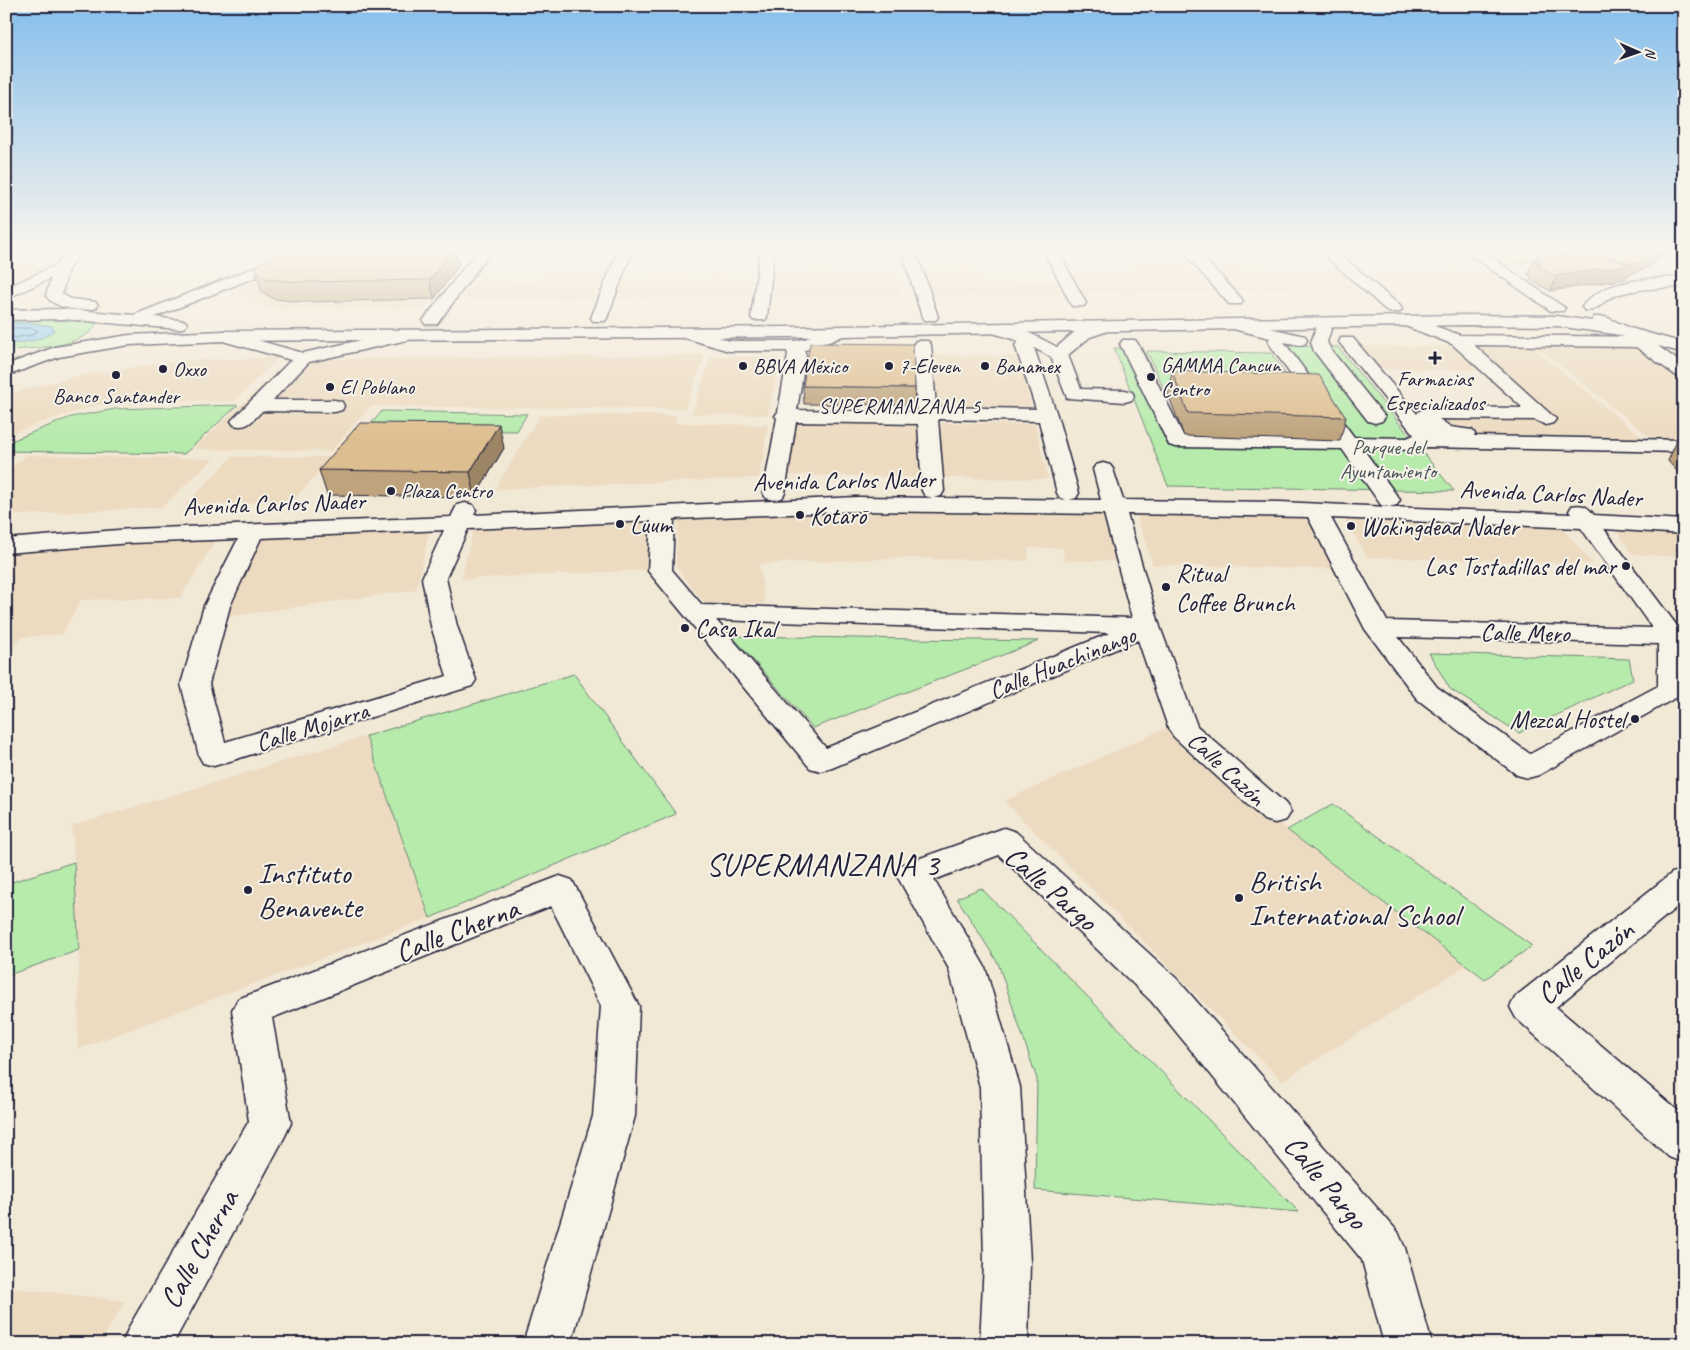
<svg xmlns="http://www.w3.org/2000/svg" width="1690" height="1350" font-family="Caveat,sans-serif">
<rect width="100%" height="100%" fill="#f2e8d6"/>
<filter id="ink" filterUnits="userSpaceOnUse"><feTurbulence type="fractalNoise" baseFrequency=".02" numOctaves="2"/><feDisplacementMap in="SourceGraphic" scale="10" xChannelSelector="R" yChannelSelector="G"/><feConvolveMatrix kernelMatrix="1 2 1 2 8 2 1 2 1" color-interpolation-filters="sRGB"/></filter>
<g filter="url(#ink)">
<!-- built -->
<path fill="#ecdbc1" d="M9 251H70L56 266 6 290V253Z
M321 251 459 261 425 309 278 310 259 306 247 300 235 288 244 283Z
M1124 257H1181L1211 292 1081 293 1070 274 1135 273Z
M1266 265 1273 272 1346 271 1367 288 1237 290 1215 266Z
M918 267H976L982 283 1054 282 1061 294 926 296Z
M835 270 836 278 897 277 901 295 773 297 774 271Z
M1493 270 1518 287 1392 288 1371 271Z
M606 272 594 298 461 299 474 281H539L544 273Z
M753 278 751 297 614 298 621 279Z
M1359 346 1532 347 1642 437 1436 435 1410 406 1518 407 1478 370 1380 369Z
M1537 347H1636L1684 380V439H1653Z
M705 355 685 409 371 406 331 451 193 449 292 359Z
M932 355 1019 356 1031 407 936 406Z
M711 356 780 357 768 415 692 414Z
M280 357 234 401 166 400 100 405 51 419 6 435V395L76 376 154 364 195 360Z
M540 415H677L676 423 768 425 759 478 495 489Z
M796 421 1035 424 1048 479 787 475Z
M27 455 213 459 162 507 6 516V472Z
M232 457H331L293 501 184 506Z
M858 508 1106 511 1117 561H1064L1062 548H1028V561L904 558 759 564 765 603 705 605 676 566 678 517Z
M1135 511 1306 515 1337 569 1153 565Z
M1342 515 1556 521 1593 564 1367 557Z
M653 518 649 570 461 579 474 527Z
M1614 526 1684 531V557L1632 554Z
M430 529 416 590 226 617 258 538Z
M216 540 180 598 81 600 62 634 22 637 6 654V550L108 543Z
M1166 728 1287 830 1467 965 1282 1081 1004 801Z
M366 736 430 918 78 1049 79 950 72 826Z
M6 1287 125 1301 100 1344H6Z"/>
<!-- green -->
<path fill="#b6ebac" stroke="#6c8674" d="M1477 252H1518L1537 260 1499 267Z
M6 318H46L97 322C88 348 29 349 6 350Z
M1288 346 1338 347 1454 491 1168 486 1114 348H1143L1184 443 1359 446Z
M1147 351 1271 353 1299 394 1165 392Z
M238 405 184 454 6 451V443L71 417 115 409Z
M382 411 527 414 517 431 367 429Z
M732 636 1039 641 813 728Z
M1429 653 1629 659 1633 679 1519 733 1450 689Z
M574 674 676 814 430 918 366 736Z
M1333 804 1532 946 1485 979 1287 830Z
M74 862 79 950 6 976V884Z
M981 888 1299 1212 1035 1190 1037 1079 998 963 957 898Z"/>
<!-- water -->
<path fill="#90cef1" stroke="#6489a8" d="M6 323H32L52 326 54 330C43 341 22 343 6 344Z"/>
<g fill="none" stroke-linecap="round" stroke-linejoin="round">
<!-- shore -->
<path stroke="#4e6784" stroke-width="1" d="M6 328H32L38 331 32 335 6 339"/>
<!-- minor casing -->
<g stroke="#22223b" stroke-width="3">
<path id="minor" d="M477 251H491L437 324H425L423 321 425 318Z
M618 251H632L607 318 605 321H593L591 318Z
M760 251H774L767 317 765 320H753L751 317Z
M902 251H916L938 317 936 320H924L922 317Z
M1044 251H1058L1086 303 1084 306H1072Z
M1182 251H1197L1241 298 1243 301 1241 304H1229Z
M1320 251H1336L1400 306 1402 309 1400 312H1388Z
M1465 251H1482L1565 308 1563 311H1551Z
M1547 251H1564L1548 262H1538L1536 259Z
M1406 316 1460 335 1655 337 1661 338 1663 342 1658 346 1684 365V378L1678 377 1636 347 1474 345 1556 419 1553 423 1546 425 1535 420 1439 419 1451 427 1472 430 1475 434 1474 436 1684 440V452L1424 447 1416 450 1363 449 1400 500 1397 505 1389 507 1571 514 1569 511 1572 506C1583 504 1587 506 1594 515L1684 520V534L1604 529 1684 635V693L1539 775 1528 778 1517 775 1417 699 1365 629 1308 517 1127 514 1160 627 1197 726 1286 804 1291 812 1286 820 1275 823 1264 820 1174 737 1169 730 1138 640 832 768 821 771 810 768 648 571 651 521 468 529 446 578 457 626 476 680 472 686 214 766 203 763 199 756 181 684 204 606 238 539 131 543 6 553V539L131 529 451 517 457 505 465 503 473 505 476 510 474 515 857 497 1101 500 1093 469 1096 465 1103 463 1110 465 1113 469 1123 500 1280 502 1389 507 1381 505 1342 449 1176 447 1169 445 1120 344 1123 340H1135L1138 344 1183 435 1334 437 1268 342 1270 338 1229 328 1227 325 1229 322 1235 320 1305 336 1307 340 1305 344 1299 345 1284 342 1354 437 1407 438 1414 435 1339 342 1341 338H1353L1417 414 1419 411 1433 407 1523 408 1452 344 1400 324 1398 321 1400 318ZM857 511 1104 514 1132 618 702 605 672 570 674 519ZM1331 518 1581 528 1652 628 1387 621ZM444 530 422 578 431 626 447 676 225 742 209 684 230 606 261 538ZM716 620 1110 633 826 748ZM1398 637 1658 644V686L1530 754 1437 687Z
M1325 318 1331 320 1333 323 1327 342 1331 350 1382 413 1385 417 1382 421 1375 423 1368 421 1314 351 1311 342 1319 320Z
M1099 323 1105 324 1107 328 1105 332 1090 337 1068 355 1081 389 1125 390 1132 392 1134 396 1132 400 1125 402 1067 398 1051 357 1034 348 1057 415 1079 493 1076 498 1068 500 1060 498 1057 493 1039 421 938 419 944 491 941 496 933 498 925 496 922 491 918 424 796 422 785 493 782 498 774 500 766 498 763 493 777 418 775 416 778 412 788 355 787 351H729L682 337 680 333 682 329 688 328 730 341H794L805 339 833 327H845L847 331 845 335 815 348 804 350 806 355 797 410 917 412 913 345 916 341H928L931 345 936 407 1036 409 1015 345 1019 341 993 333 991 329 993 325C1011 321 1041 339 1057 347L1078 329Z
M406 330 412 331 414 335 412 339 309 362 273 400H335L342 402 344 406 342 410 335 412 262 411C253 420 248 429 234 425L231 421 291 360 219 340 217 336 219 332 225 331 303 353Z
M1004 828 1016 832 1177 979 1398 1232 1405 1248 1432 1344H1384L1362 1260 1151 1001 999 855 934 880 985 967 1020 1087 1030 1262 1028 1344H980L984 1262 980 1087 949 969 896 874 901 865Z
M1684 869V901L1556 1007 1684 1116V1163L1669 1157 1516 1018 1510 1007 1516 996 1672 873Z
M560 876 572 880 639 1006 635 1116 571 1344H523L593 1116 601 1006 551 906 272 1018 291 1123 285 1136 173 1344H122L129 1327 249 1121 232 1010 238 999Z"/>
</g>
<!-- major casing -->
<g stroke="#22223b" stroke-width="3">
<path id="major" d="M68 251H83L68 269 62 294 71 299 96 302 98 305 96 308C82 312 55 309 46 296L51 278 6 299V288L56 265Z
M296 251H316L314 254 155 317 185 321 187 324 185 327 179 329 63 319 6 320V310L63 309 134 315Z
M1684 277V287C1661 288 1636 288 1614 296 1602 300 1597 314 1584 310L1582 307C1602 278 1651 279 1684 277Z
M1465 315 1557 316 1592 321 1594 317H1606L1630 328 1684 343V353L1614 334 1557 326 1465 325 788 337 225 341 129 345 59 357 6 376V365L55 347 129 335 225 331 788 327Z"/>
</g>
<!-- minor -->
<use href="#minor" fill="#f7f3e8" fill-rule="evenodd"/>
<!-- major -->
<use href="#major" fill="#f7f3e8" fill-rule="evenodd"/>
</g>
<!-- wall -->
<path fill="#bea37c" stroke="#22223b" d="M292 251H456L459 265 434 299 302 302 274 299 262 292 256 272Z
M1666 252 1648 267 1628 275 1626 279 1551 291 1530 280 1531 276 1528 275 1533 260 1579 253Z
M1172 371 1346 417 1340 441 1184 436 1168 394Z
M803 386 915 388 914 405 804 404Z
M1679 436 1684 437V479L1668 461Z
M504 448 475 497 327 495 319 470Z"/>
<!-- shaded-wall -->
<path fill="#9b8565" stroke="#22223b" d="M451 251H456L459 265 434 299 430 280Z
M1659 251H1666L1648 267 1628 275 1626 279 1551 291 1556 276Z
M499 424 504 448 475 497 470 472Z"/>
<!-- building -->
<path fill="#ddbe90" stroke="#22223b" d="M292 251H451L430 280 297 282 268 279 256 272 258 264 267 260Z
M1584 251H1659L1652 257 1632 265 1588 252 1579 253Z
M1588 252 1632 264 1556 276 1535 265 1542 264 1533 260Z
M810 343 913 344 915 388 803 386Z
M1172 371 1319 375 1346 417 1188 413Z
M360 423 499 424 470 472 319 470Z
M1679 436 1684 437V441Z"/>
</g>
<!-- sky -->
<linearGradient id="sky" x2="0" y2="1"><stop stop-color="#85beec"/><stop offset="0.57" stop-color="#f9f5ed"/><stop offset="1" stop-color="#f9f5ed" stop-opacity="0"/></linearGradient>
<rect width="1690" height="440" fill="url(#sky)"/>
<!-- markers -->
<g fill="#22223b" stroke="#f7f3e8" stroke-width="2">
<path d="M1432.5 350.5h5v5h5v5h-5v5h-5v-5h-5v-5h5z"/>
<circle cx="743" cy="366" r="5"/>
<circle cx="889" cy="366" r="5"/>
<circle cx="985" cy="366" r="5"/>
<circle cx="163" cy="369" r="5"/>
<circle cx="116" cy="375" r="5"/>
<circle cx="1151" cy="377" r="5"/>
<circle cx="330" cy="387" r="5"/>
<circle cx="391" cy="491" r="5"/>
<circle cx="800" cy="515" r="5"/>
<circle cx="620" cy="524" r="5"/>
<circle cx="1351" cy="526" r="5"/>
<circle cx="1626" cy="566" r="5"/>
<circle cx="1166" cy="587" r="5"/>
<circle cx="685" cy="628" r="5"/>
<circle cx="1635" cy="719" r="5"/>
<circle cx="248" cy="890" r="5"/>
<circle cx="1239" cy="898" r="5"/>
</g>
<g text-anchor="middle" stroke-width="4" stroke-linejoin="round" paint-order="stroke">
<!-- far-poi labels -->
<g font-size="21" fill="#22223b" stroke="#f7f3e8" text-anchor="start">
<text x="1161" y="372">GAMMA Cancun<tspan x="1161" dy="24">Centro</tspan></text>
<text x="753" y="373">BBVA México</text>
<text x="899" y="373">7-Eleven</text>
<text x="995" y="373">Banamex</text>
<text x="173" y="376">Oxxo</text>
<text x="1435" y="386" text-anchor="middle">Farmacias<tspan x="1435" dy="24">Especializados</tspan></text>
<text x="340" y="394">El Poblano</text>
<text x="116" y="403" text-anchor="middle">Banco Santander</text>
<text x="401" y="498">Plaza Centro</text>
</g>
<!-- far-neighbourhood labels -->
<g font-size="21" letter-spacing="1" fill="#22223b" stroke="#f7f3e8">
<text x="900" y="413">SUPERMANZANA 5</text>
</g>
<!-- far-park labels -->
<g font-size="21" fill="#475457" stroke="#f7f3e8">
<text x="1388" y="454">Parque del<tspan x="1388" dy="24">Ayuntamiento</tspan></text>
</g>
<!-- street labels -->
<g font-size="25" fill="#22223b" stroke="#f7f3e8">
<text transform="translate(844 480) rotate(-1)" y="9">Avenida Carlos Nader</text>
<text transform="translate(1551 493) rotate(3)" y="9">Avenida Carlos Nader</text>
<text transform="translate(274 503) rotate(-2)" y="9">Avenida Carlos Nader</text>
<text transform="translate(1525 632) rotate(1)" y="9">Calle Mero</text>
<text transform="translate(1062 662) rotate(-22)" y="9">Calle Huachinango</text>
<text transform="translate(312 726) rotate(-17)" y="9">Calle Mojarra</text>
<text transform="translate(1227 768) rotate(43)" y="9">Calle Cazón</text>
</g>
<!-- poi labels -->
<g font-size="25" fill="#22223b" stroke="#f7f3e8" text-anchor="start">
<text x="810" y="524">Kotarō</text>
<text x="630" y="533">Luum</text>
<text x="1361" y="535">Wokingdead Nader</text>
<text x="1616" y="575" text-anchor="end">Las Tostadillas del mar</text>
<text x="1176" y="582">Ritual<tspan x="1176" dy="29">Coffee Brunch</tspan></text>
<text x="695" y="637">Casa Ikal</text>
<text x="1625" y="728" text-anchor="end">Mezcal Hostel</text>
</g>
<!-- near-poi labels -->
<g font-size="30" fill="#22223b" stroke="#f7f3e8" text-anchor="start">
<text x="258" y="883">Instituto<tspan x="258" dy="34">Benavente</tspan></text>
<text x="1249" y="891">British<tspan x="1249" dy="34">International School</tspan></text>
</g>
<!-- near-street labels -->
<g font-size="30" fill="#22223b" stroke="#f7f3e8">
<text transform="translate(1051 888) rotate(41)" y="10">Calle Pargo</text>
<text transform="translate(457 930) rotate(-21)" y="10">Calle Cherna</text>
<text transform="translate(1585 962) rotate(-39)" y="10">Calle Cazón</text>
<text transform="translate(1326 1182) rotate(50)" y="10">Calle Pargo</text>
<text transform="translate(199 1249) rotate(-61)" y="10">Calle Cherna</text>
</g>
<!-- near-neighbourhood labels -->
<g font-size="31" letter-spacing="1" fill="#22223b" stroke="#f7f3e8">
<text x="823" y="875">SUPERMANZANA 3</text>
</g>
</g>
<!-- margin -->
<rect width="1690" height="1350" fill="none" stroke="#f7f3e8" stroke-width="25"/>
<rect x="12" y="12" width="1665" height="1325" fill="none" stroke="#22223b" stroke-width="2" filter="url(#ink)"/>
<!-- north arrow -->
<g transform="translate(1638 52) rotate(92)" stroke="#f7f3e8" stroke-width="4" paint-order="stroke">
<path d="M0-4L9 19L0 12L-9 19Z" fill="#22223b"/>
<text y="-8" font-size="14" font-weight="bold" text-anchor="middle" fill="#22223b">N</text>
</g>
</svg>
